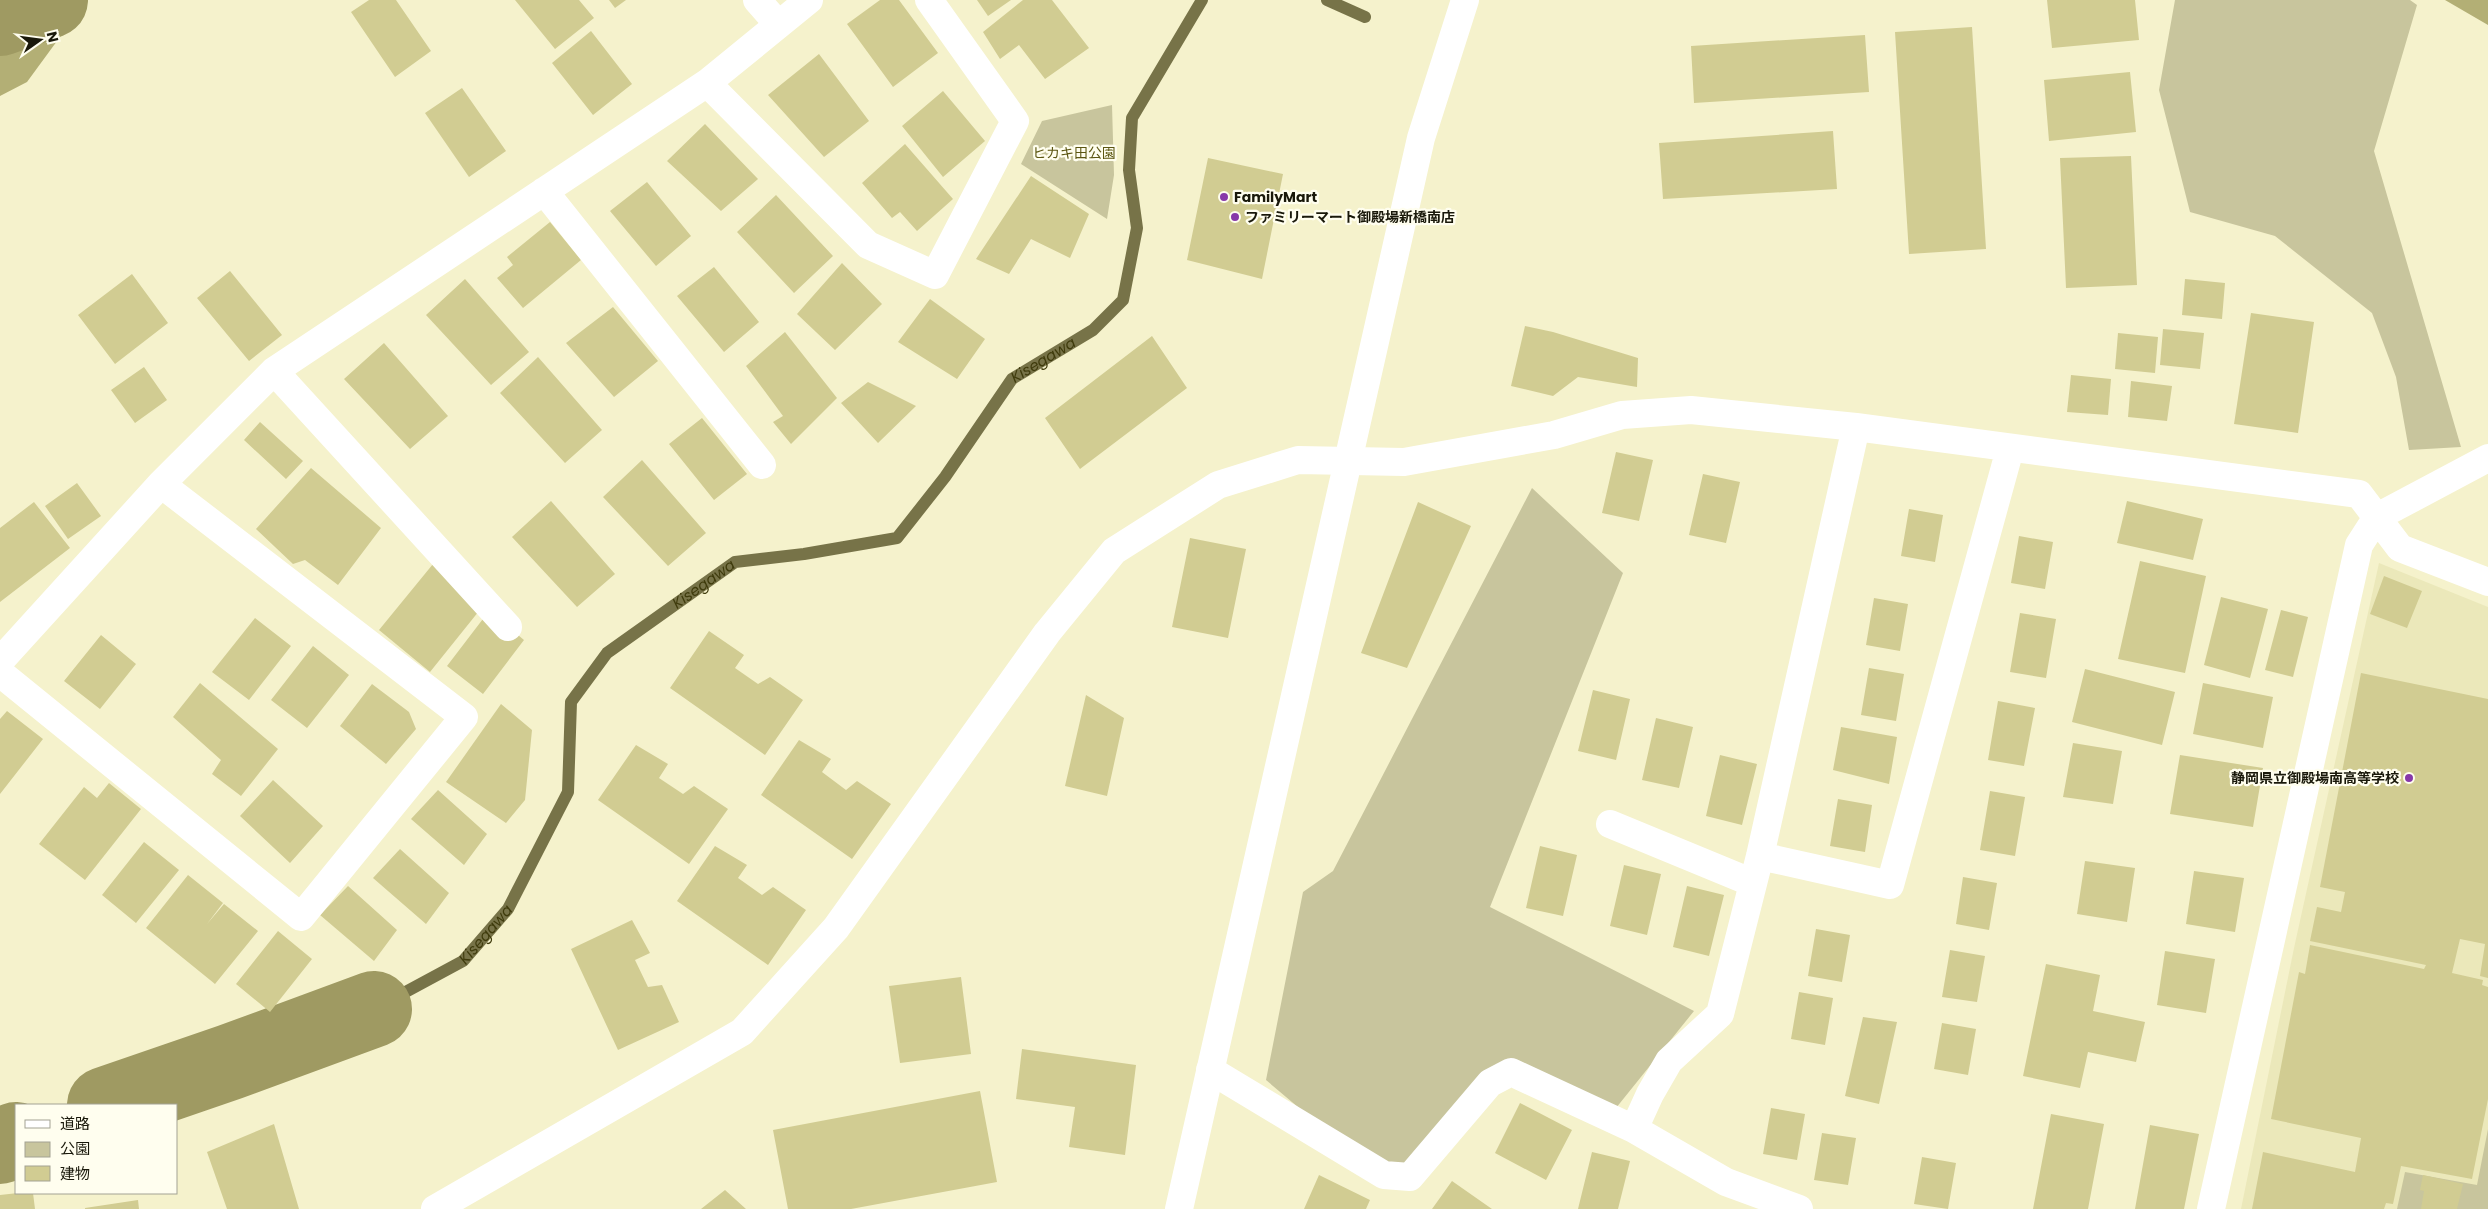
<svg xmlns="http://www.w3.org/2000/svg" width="2488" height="1209" font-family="Poppins,'Noto Sans JP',sans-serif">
<rect width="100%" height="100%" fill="#f5f2cc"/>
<!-- built -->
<path fill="#ebe8ba" d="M2379 563 2488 607V1209H2241L2294 948Z"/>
<!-- green -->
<path fill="#c8c59d" d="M2175 0H2410L2417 5 2374 151 2461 447 2409 450 2396 377 2372 313 2275 236 2190 212 2159 90Z
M1112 105 1114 175 1107 219 1021 164 1042 121Z
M1532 488 1623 573 1490 907 1694 1011 1616 1108 1490 1083 1405 1168 1369 1167 1266 1080 1303 892 1333 871Z
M2488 1129V1209H2397L2405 1172 2477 1185Z"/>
<!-- forest -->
<path fill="#b3af75" d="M2445 0H2488V25Z
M79 11 27 82 0 96V37Z"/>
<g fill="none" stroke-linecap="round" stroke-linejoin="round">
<!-- stream -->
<g stroke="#777348" stroke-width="12">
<path d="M1327 0 1365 17"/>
<path id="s1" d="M374 1009 463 961 508 909 568 792 571 702 607 653 735 562 804 554 897 538 945 477 1012 379 1093 330 1123 300 1137 228 1129 170 1132 118 1202 0"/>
</g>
<!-- river -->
<path stroke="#9f9a62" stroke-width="76" d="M0 18 50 0
M105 1105 230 1062 374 1009
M0 1146 16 1140"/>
</g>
<!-- building -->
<path fill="#d1cc92" d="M369 0H396L431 51 395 77 351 12Z
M515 0H579L594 18 555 49Z
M609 0H626L615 8Z
M880 0H899L938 53 893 87 847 24Z
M977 0H1011L988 16Z
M1023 0H1052L1089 48 1045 79 1019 45 1000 59 983 32Z
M2047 0H2135L2139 40 2052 48Z
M1972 27 1986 249 1909 254 1895 32Z
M591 31 632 84 593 115 552 63Z
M1865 35 1869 92 1694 103 1691 46Z
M819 54 869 121 824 157 768 95Z
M2130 72 2136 132 2049 141 2044 80Z
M462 88 506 151 469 177 425 113Z
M943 91 985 141 943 177 902 126Z
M705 124 758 179 721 211 667 161Z
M1833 131 1837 189 1663 199 1659 143Z
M905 144 953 199 917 231 900 212 892 218 862 183Z
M2131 156 2137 285 2066 288 2060 158Z
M1208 158 1283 174 1262 279 1187 260Z
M1031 176 1089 214 1070 258 1031 239 1009 274 976 259Z
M647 182 691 236 656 266 610 211Z
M776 195 833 256 794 293 737 232Z
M550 222 581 260 523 308 497 278 513 265 507 257Z
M842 263 882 304 835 350 797 314Z
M714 267 759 322 724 352 677 296Z
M230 271 282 335 249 361 197 298Z
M132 274 168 323 115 364 78 315Z
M465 279 529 352 491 385 426 315Z
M2185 279 2225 283 2222 319 2182 315Z
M930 299 985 339 957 379 898 342Z
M613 307 658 361 614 397 566 343Z
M2251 313 2314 322 2298 433 2234 424Z
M1525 326 1553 332 1638 358 1637 387 1578 377 1553 396 1511 386Z
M2163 329 2204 333 2200 369 2160 365Z
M785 332 837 398 791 444 773 422 783 416 746 366Z
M2118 333 2158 337 2155 373 2115 369Z
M1152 336 1187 388 1080 469 1045 418Z
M384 343 448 416 410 449 344 379Z
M538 357 602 430 565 463 500 393Z
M144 367 167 400 135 423 111 390Z
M2071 375 2111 379 2108 415 2067 412Z
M2131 381 2172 386 2167 421 2128 417Z
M868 382 916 406 878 443 841 403Z
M702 418 747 474 714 500 669 444Z
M260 422 303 461 286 479 244 440Z
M1616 452 1653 460 1639 521 1602 513Z
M642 460 706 533 668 566 603 497Z
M311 468 381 528 338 585 305 560 293 564 256 529Z
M1703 474 1740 482 1726 543 1689 535Z
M77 483 101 516 68 539 45 506Z
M551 501 615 574 577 607 512 537Z
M2127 501 2203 519 2193 560 2117 543Z
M34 502 70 548 0 602V528Z
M1418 502 1471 526 1407 668 1361 653Z
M1909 509 1943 515 1935 562 1901 556Z
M2019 536 2053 542 2045 589 2011 583Z
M1190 538 1246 549 1228 638 1172 627Z
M2140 561 2206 576 2185 673 2118 659Z
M433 564 483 606 430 672 379 630Z
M2384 576 2422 591 2407 628 2370 614Z
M2221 597 2268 609 2250 678 2204 665Z
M1874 598 1908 604 1900 651 1866 645Z
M2281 610 2308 617 2293 677 2265 670Z
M489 611 524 640 483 694 447 666Z
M2020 613 2056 619 2046 678 2010 672Z
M255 618 291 646 249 700 212 672Z
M709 631 744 655 735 668 758 684 770 677 803 700 765 755 670 688Z
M101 635 136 664 100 709 64 681Z
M313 646 349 675 307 728 271 700Z
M1869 668 1904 674 1896 721 1861 715Z
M2085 669 2175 692 2162 745 2072 722Z
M2361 673 2488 699V978L2480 976 2485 944 2460 939 2452 973 2483 980 2482 985 2488 987V1099L2472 1179 2401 1166 2393 1204 2386 1203 2384 1209H2252L2263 1152 2355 1172 2361 1138 2271 1119 2299 972 2305 974 2310 945 2424 969 2426 965 2310 941 2317 907 2341 912 2345 892 2320 887Z
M200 683 278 749 241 796 212 774 221 760 173 717Z
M2203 683 2273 697 2263 748 2193 734Z
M372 684 409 712 416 729 386 764 340 726Z
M1593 690 1630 699 1616 760 1578 751Z
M1086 695 1124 718 1107 796 1065 786Z
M1998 701 2035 708 2024 766 1988 760Z
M501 704 532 730 525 800 506 823 446 782Z
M7 711 43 739 0 794V719Z
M1656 718 1693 727 1679 788 1642 780Z
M1841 727 1897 737 1889 784 1833 770Z
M799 740 831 759 822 772 846 790 857 781 891 804 852 859 761 795Z
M2073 743 2122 751 2113 804 2063 797Z
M636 745 668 764 659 778 683 794 694 786 728 809 689 864 598 800Z
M1720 755 1757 764 1742 825 1706 816Z
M2180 755 2263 768 2253 827 2170 814Z
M273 780 323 826 290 863 240 816Z
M109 783 141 809 85 880 39 844 84 787 97 798Z
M438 790 487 834 464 865 411 819Z
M1990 791 2025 797 2015 856 1980 850Z
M1838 799 1872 805 1865 852 1830 846Z
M144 842 179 870 136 923 102 895Z
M715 846 747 865 738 878 762 895 773 887 806 910 768 965 677 901Z
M1540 846 1577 855 1563 916 1526 908Z
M400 849 449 893 426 924 373 878Z
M2085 861 2135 868 2127 922 2077 914Z
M1624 865 1661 874 1647 935 1610 926Z
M2194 871 2244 878 2235 932 2186 924Z
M188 875 223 903 207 924 224 904 258 931 215 984 146 928Z
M1963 877 1997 883 1989 930 1956 924Z
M348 886 397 930 374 961 320 915Z
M1687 886 1724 895 1709 956 1673 947Z
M632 920 650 953 635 960 648 987 662 985 679 1022 618 1050 571 949Z
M1816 929 1850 935 1842 982 1808 976Z
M278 931 312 959 270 1012 236 984Z
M1950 950 1985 956 1977 1002 1942 997Z
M2165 951 2215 959 2206 1013 2157 1005Z
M2046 964 2100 975 2093 1011 2145 1022 2136 1062 2088 1052 2080 1088 2023 1076Z
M961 977 971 1054 900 1063 889 986Z
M1799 992 1833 998 1825 1045 1791 1039Z
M1863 1017 1897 1022 1879 1104 1845 1096Z
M1942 1023 1976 1029 1968 1075 1934 1069Z
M1022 1049 1136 1065 1125 1155 1069 1147 1075 1107 1016 1099Z
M980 1091 997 1182 851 1209H788L773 1130Z
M1520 1103 1572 1130 1546 1180 1495 1153Z
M1771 1108 1805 1114 1797 1160 1763 1154Z
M2051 1114 2104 1124 2088 1209H2033Z
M274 1124 299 1209H227L207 1152Z
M2150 1125 2199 1134 2184 1209H2135Z
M1822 1133 1856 1138 1848 1185 1814 1180Z
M1592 1152 1630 1161 1618 1209H1578Z
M1922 1157 1956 1163 1948 1209 1914 1204Z
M1319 1175 1370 1200 1366 1209H1304Z
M2423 1175 2463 1184 2457 1209H2421L2424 1191 2420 1190Z
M1452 1181 1492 1209H1432Z
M725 1190 746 1209H701Z
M18 1193H33L35 1209H0V1195Z
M138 1200 139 1209H85V1208Z"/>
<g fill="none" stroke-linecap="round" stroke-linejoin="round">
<!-- minor -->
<path stroke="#fff" stroke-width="28" d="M757 0 778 24
M707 83 868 245 935 275 1015 121 929 0
M544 191 762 465
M274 371 508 627
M0 661 161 484 274 371 707 83 809 0
M0 673 301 917 464 717 161 484
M1610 824 1753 883
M1760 856 1890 885 2010 449
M1210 1070 1384 1175 1410 1177 1490 1083 1511 1072 1634 1129 1726 1182 1799 1209
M1634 1129 1650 1094 1669 1061 1720 1014 1760 856 1856 427
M435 1209 742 1032 836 928 1047 633 1114 551 1218 485 1298 460 1404 462 1554 435 1622 415 1691 410 1856 427 2359 494 2400 548 2488 582
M2211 1209 2359 545 2377 517 2488 458"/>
<!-- tertiary -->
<path stroke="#fff" stroke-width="28" d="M1179 1209 1421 138 1465 0"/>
</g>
<!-- markers -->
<g fill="#8738a9" stroke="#fffeef" stroke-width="2">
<circle cx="1224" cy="197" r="5"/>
<circle cx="1235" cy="217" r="5"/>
<circle cx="2409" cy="778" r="5"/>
</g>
<g text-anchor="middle" stroke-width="4.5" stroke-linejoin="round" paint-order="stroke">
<!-- park labels -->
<g font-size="14" fill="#5b5511" stroke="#fffeef">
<text x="1074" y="158">ヒカキ田公園</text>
</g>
<!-- poi labels -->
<g font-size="14" font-weight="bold" fill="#19180a" stroke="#fffeef" text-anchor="start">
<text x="1234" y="202">FamilyMart</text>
<text x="1245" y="222">ファミリーマート御殿場新橋南店</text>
<text x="2399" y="783" text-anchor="end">静岡県立御殿場南高等学校</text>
</g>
<!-- water labels -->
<g font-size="15" font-style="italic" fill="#3f3b0c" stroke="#fffeef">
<text dy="5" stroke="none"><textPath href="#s1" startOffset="1006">Kisegawa</textPath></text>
<text dy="5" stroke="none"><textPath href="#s1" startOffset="571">Kisegawa</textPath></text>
<text dy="5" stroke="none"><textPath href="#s1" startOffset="136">Kisegawa</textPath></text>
</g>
</g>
<!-- legend -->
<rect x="15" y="1104" width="162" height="90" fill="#fffeef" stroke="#a3a293"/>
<rect x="25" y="1120" width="25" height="8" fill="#ffffff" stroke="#a3a293"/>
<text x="60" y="1129" font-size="15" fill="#19180a">道路</text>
<rect x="25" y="1142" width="25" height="15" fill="#c8c59d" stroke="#a3a293"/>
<text x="60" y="1154" font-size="15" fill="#19180a">公園</text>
<rect x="25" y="1166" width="25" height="15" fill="#d1cc92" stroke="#a3a293"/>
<text x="60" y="1179" font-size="15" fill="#19180a">建物</text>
<!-- north arrow -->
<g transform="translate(40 40) rotate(76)" stroke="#fffeef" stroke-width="4" paint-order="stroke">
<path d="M0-4L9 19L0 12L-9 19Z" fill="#19180a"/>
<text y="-8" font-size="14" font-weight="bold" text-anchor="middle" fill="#19180a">N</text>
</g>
</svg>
